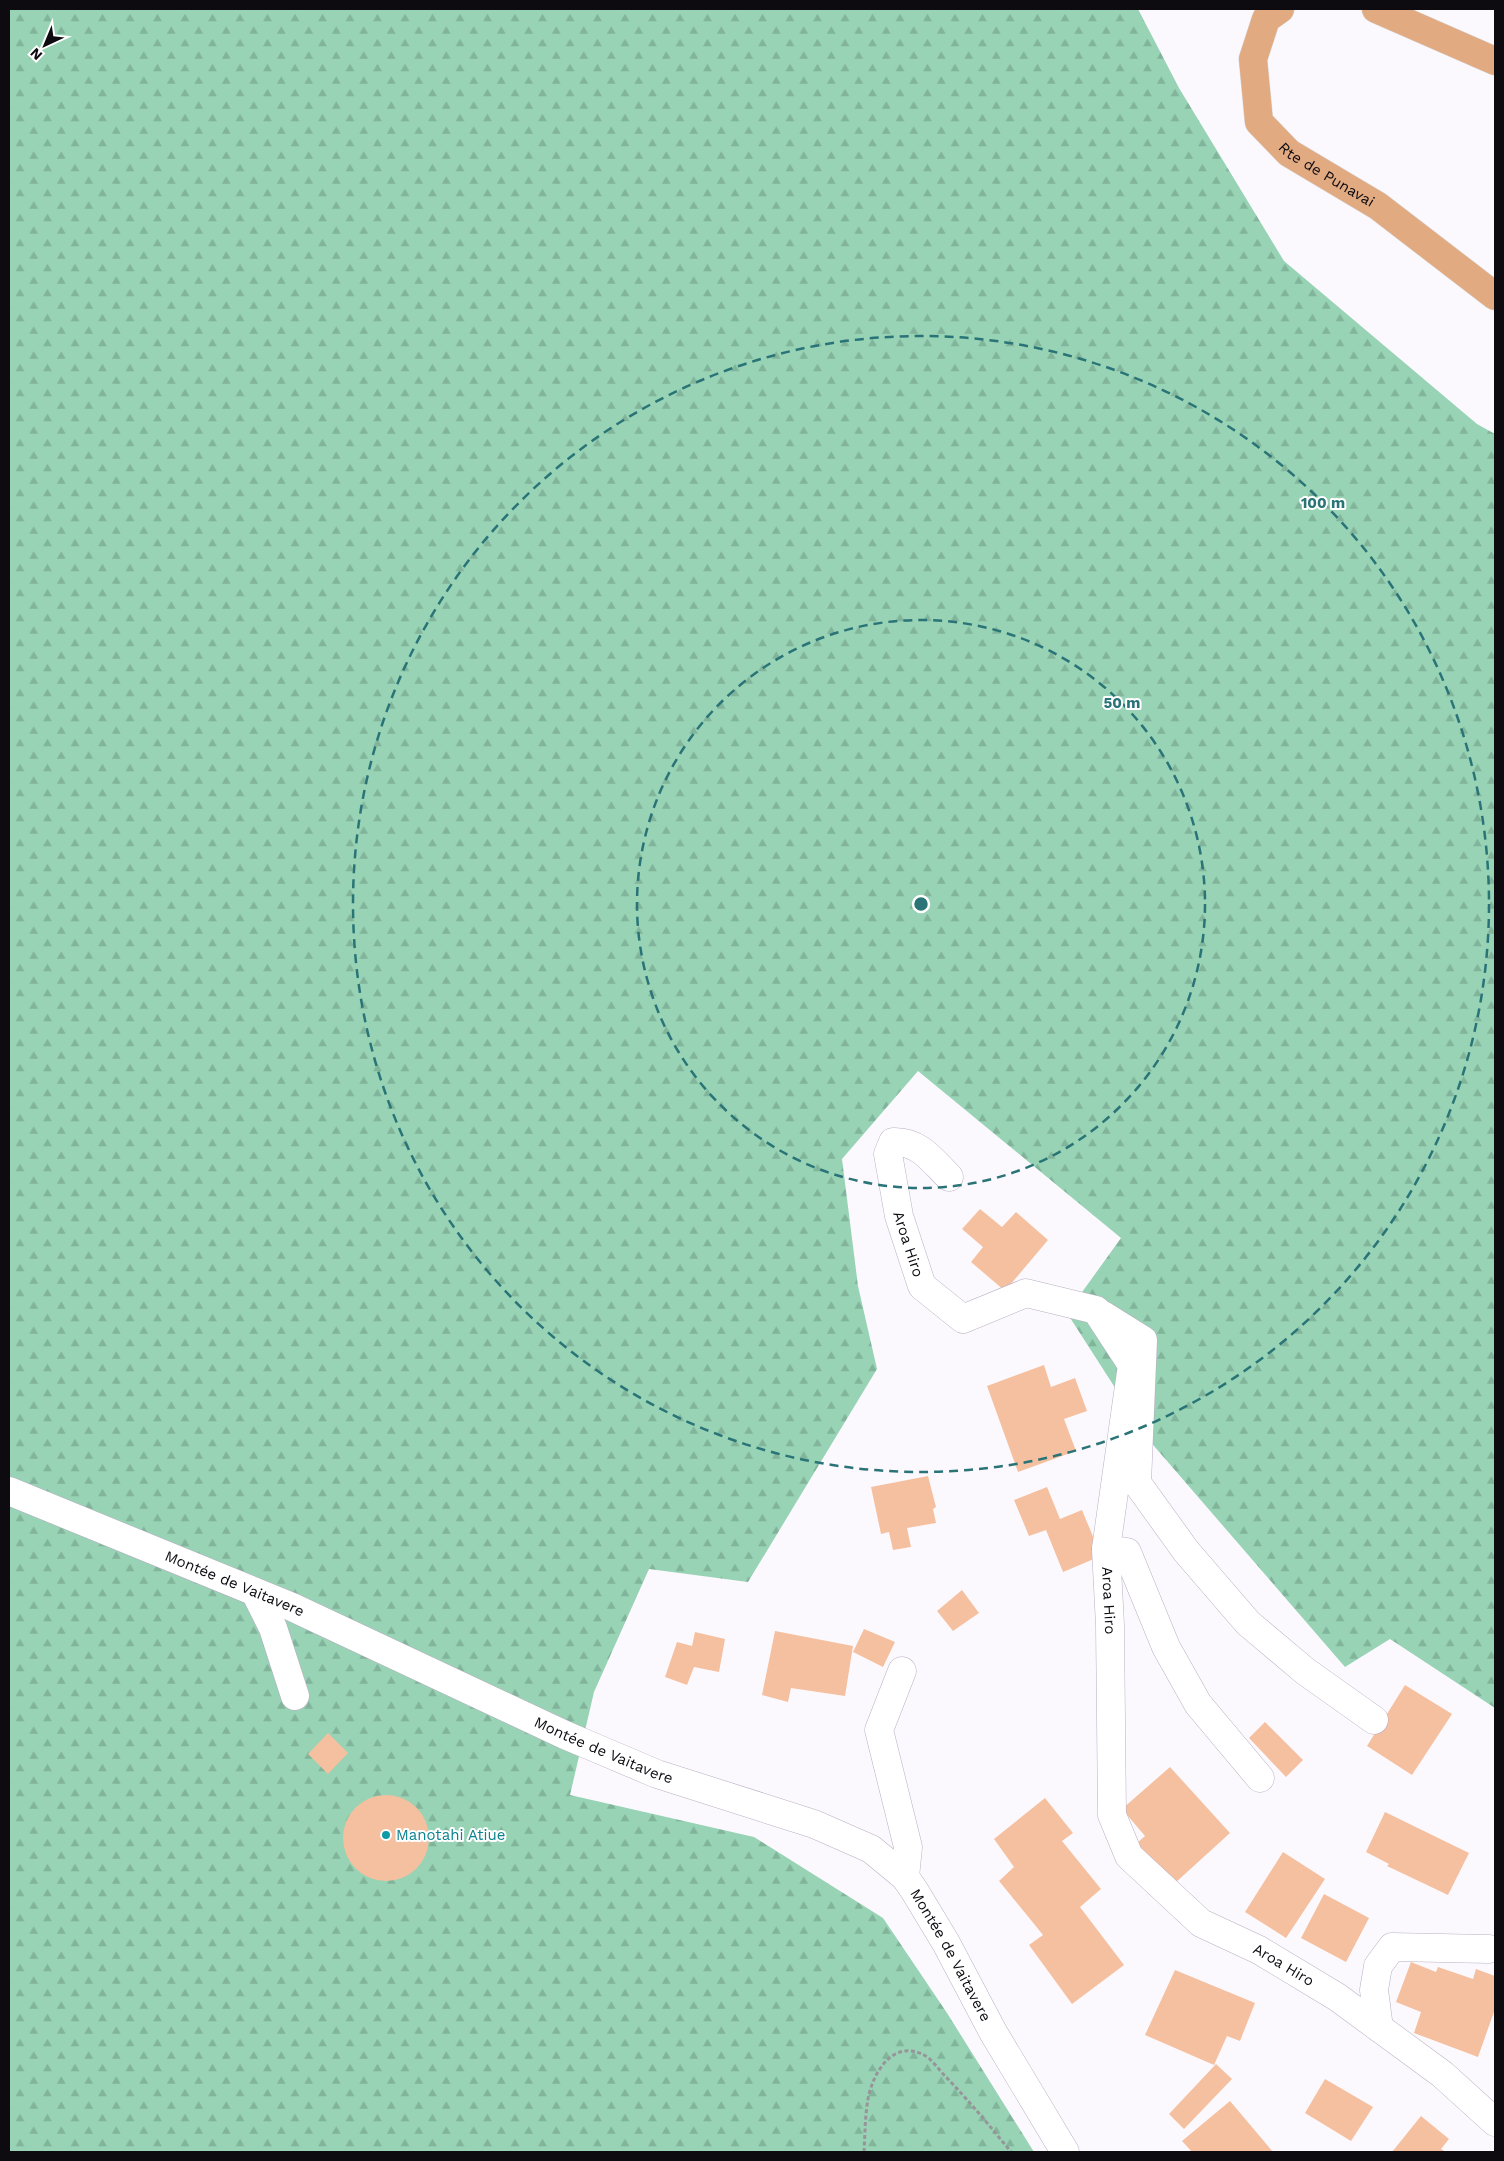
<svg xmlns="http://www.w3.org/2000/svg" width="1504" height="2161" font-family="'Work Sans',sans-serif">
<defs>
<pattern id="forest-firs" width="22" height="20" patternUnits="userSpaceOnUse" patternTransform="scale(1.25)"><rect width="22" height="20" fill="#97d3b4"/><path d="M5 1l3.5 6h-7zM16 11l3.5 6h-7z" fill="#81b49a"/></pattern>
</defs>
<rect width="100%" height="100%" fill="#fcf9fe"/>
<!-- forest -->
<path fill="url(#forest-firs)" d="M9 9H1138L1179 88 1284 261 1477 424 1495 434V1708L1390 1639 1345 1667 1148 1439 1067 1313 1121 1238 918 1071 842 1159 858 1286 877 1369 748 1582 649 1569 594 1692 570 1795 754 1837 883 1918 947 2013 1034 2152H9Z"/>
<!-- building -->
<path fill="#f5c09f" d="M980 1209 1002 1227 1016 1212 1048 1240 1005 1291 971 1262 983 1247 962 1229Z
M1044 1365 1051 1387 1075 1378 1087 1411 1064 1419 1076 1451 1018 1472 987 1386Z
M928 1476 936 1507 933 1509 936 1523 907 1528 911 1547 893 1550 889 1532 881 1534 871 1487Z
M1047 1487 1060 1519 1082 1510 1101 1556 1063 1572 1046 1530 1029 1536 1014 1500Z
M962 1590 979 1613 953 1631 937 1611Z
M864 1629 895 1642 883 1667 853 1652Z
M775 1631 853 1646 845 1696 791 1688 788 1702 762 1695Z
M695 1632 725 1639 719 1672 694 1667 687 1685 665 1677 677 1642 692 1646Z
M1405 1685 1452 1714 1412 1775 1367 1746Z
M1265 1722 1303 1760 1286 1777 1249 1738Z
M328 1733 348 1753 328 1774 308 1754Z
M1170 1767 1230 1833 1174 1884 1136 1844 1145 1836 1122 1809Z
M343 1838a43 43 0 1 1 86 0a43 43 0 1 1-86 0Z
M1045 1798 1073 1833 1062 1841 1101 1889 1080 1907 1124 1965 1072 2004 1029 1945 1043 1935 999 1881 1014 1867 994 1839Z
M1385 1812 1469 1853 1448 1895 1387 1866 1389 1864 1366 1852Z
M1283 1852 1325 1879 1286 1938 1245 1912Z
M1324 1894 1369 1918 1346 1962 1301 1938Z
M1411 1962 1436 1972 1438 1967 1473 1979 1476 1969 1495 1976V2009L1478 2057 1414 2033 1421 2012 1396 2002Z
M1175 1970 1255 2003 1240 2041 1227 2036 1214 2065 1145 2035Z
M1216 2064 1232 2079 1184 2129 1169 2114Z
M1325 2079 1373 2107 1351 2141 1305 2113Z
M1230 2101 1273 2152H1192L1182 2141Z
M1421 2116 1449 2139 1441 2149 1446 2152H1392Z"/>
<g fill="none" stroke-linecap="round" stroke-linejoin="round">
<!-- minor casing -->
<g stroke="#b9afc3" stroke-width="29">
<g id="minor">
<path id="s1" d="M949 1177C932 1160 919 1141 893 1142L888 1154 899 1216 922 1286 963 1319 1026 1293 1096 1310 1132 1365 1106 1549 1110 1625 1112 1815 1129 1856 1201 1923 1259 1950 1337 1997 1442 2074 1495 2122"/>
<path d="M1103 1315 1143 1340 1137 1483 1186 1551 1248 1623 1305 1671 1374 1720"/>
<path id="s2" d="M9 1491 292 1607 565 1735 657 1774 814 1824 871 1849 905 1877 914 1890 946 1943 993 2032 1065 2152"/>
<path d="M1106 1549 1127 1552 1166 1647 1198 1704 1260 1778"/>
<path d="M255 1592 273 1628 295 1696"/>
<path d="M902 1671 879 1730 908 1847 905 1877"/>
<path d="M1379 2028 1374 1990 1378 1966 1392 1947 1489 1949"/>
</g>
</g>
<!-- major casing -->
<g stroke="#d8d8d9" stroke-width="29">
<g id="major">
<path id="s3" d="M1280 9 1266 19 1253 59 1259 122 1289 153 1378 206 1495 296"/>
<path d="M1376 9 1495 61"/>
</g>
</g>
<!-- path -->
<path stroke="#98959a" stroke-width="3" stroke-dasharray="4 2.5" stroke-linecap="butt" d="M864 2152C865 2134 865 2116 868 2099 873 2072 893 2039 924 2055 932 2059 939 2070 946 2077 969 2101 990 2126 1011 2152"/>
<!-- minor -->
<use href="#minor" stroke="#fff" stroke-width="28"/>
<!-- major -->
<use href="#major" stroke="#e2aa81" stroke-width="28"/>
</g>
<!-- distance rings -->
<g fill="none" stroke="#2a7478" stroke-width="2.5" stroke-dasharray="9 6">
<circle cx="921" cy="904" r="284"/>
<circle cx="921" cy="904" r="568"/>
</g>
<!-- markers -->
<circle fill="#0f9aa8" stroke="#fff" stroke-width="2" cx="386" cy="1835" r="5"/>
<g text-anchor="middle" stroke-width="4" stroke-linejoin="round" paint-order="stroke">
<!-- street labels -->
<g font-size="15" fill="#0d0a10" stroke="#fff">
<text dy="5" stroke="none"><textPath href="#s3" startOffset="209">Rte de Punavai</textPath></text>
<text dy="5" stroke="none"><textPath href="#s1" startOffset="174">Aroa Hiro</textPath></text>
<text dy="5" stroke="none"><textPath href="#s2" startOffset="244">Montée de Vaitavere</textPath></text>
<text dy="5" stroke="none"><textPath href="#s1" startOffset="714">Aroa Hiro</textPath></text>
<text dy="5" stroke="none"><textPath href="#s2" startOffset="649">Montée de Vaitavere</textPath></text>
<text dy="5" stroke="none"><textPath href="#s2" startOffset="1069">Montée de Vaitavere</textPath></text>
<text dy="5" stroke="none"><textPath href="#s1" startOffset="1164">Aroa Hiro</textPath></text>
</g>
<!-- culture labels -->
<g font-size="15" fill="#0d838f" stroke="#fff" text-anchor="start">
<text x="396" y="1840">Manotahi Atiue</text>
</g>
</g>
<circle cx="921" cy="904" r="8" fill="#2a7478" stroke="#fff" stroke-width="2.5"/>
<g font-size="15" text-anchor="middle" font-weight="bold" fill="#2a7478" stroke="#fff" stroke-width="4" stroke-linejoin="round" paint-order="stroke">
<text x="1323" y="508">100 m</text>
<text x="1122" y="708">50 m</text>
</g>
<!-- border -->
<rect width="1504" height="2161" fill="none" stroke="#0d0a10" stroke-width="20"/>
<!-- north arrow -->
<g transform="translate(45 45) rotate(224)" stroke="#ffffff" stroke-width="4" paint-order="stroke">
<path d="M0-4L9 19L0 12L-9 19Z" fill="#0d0a10"/>
<text y="-8" font-size="14" font-weight="bold" text-anchor="middle" fill="#0d0a10">N</text>
</g>
</svg>
